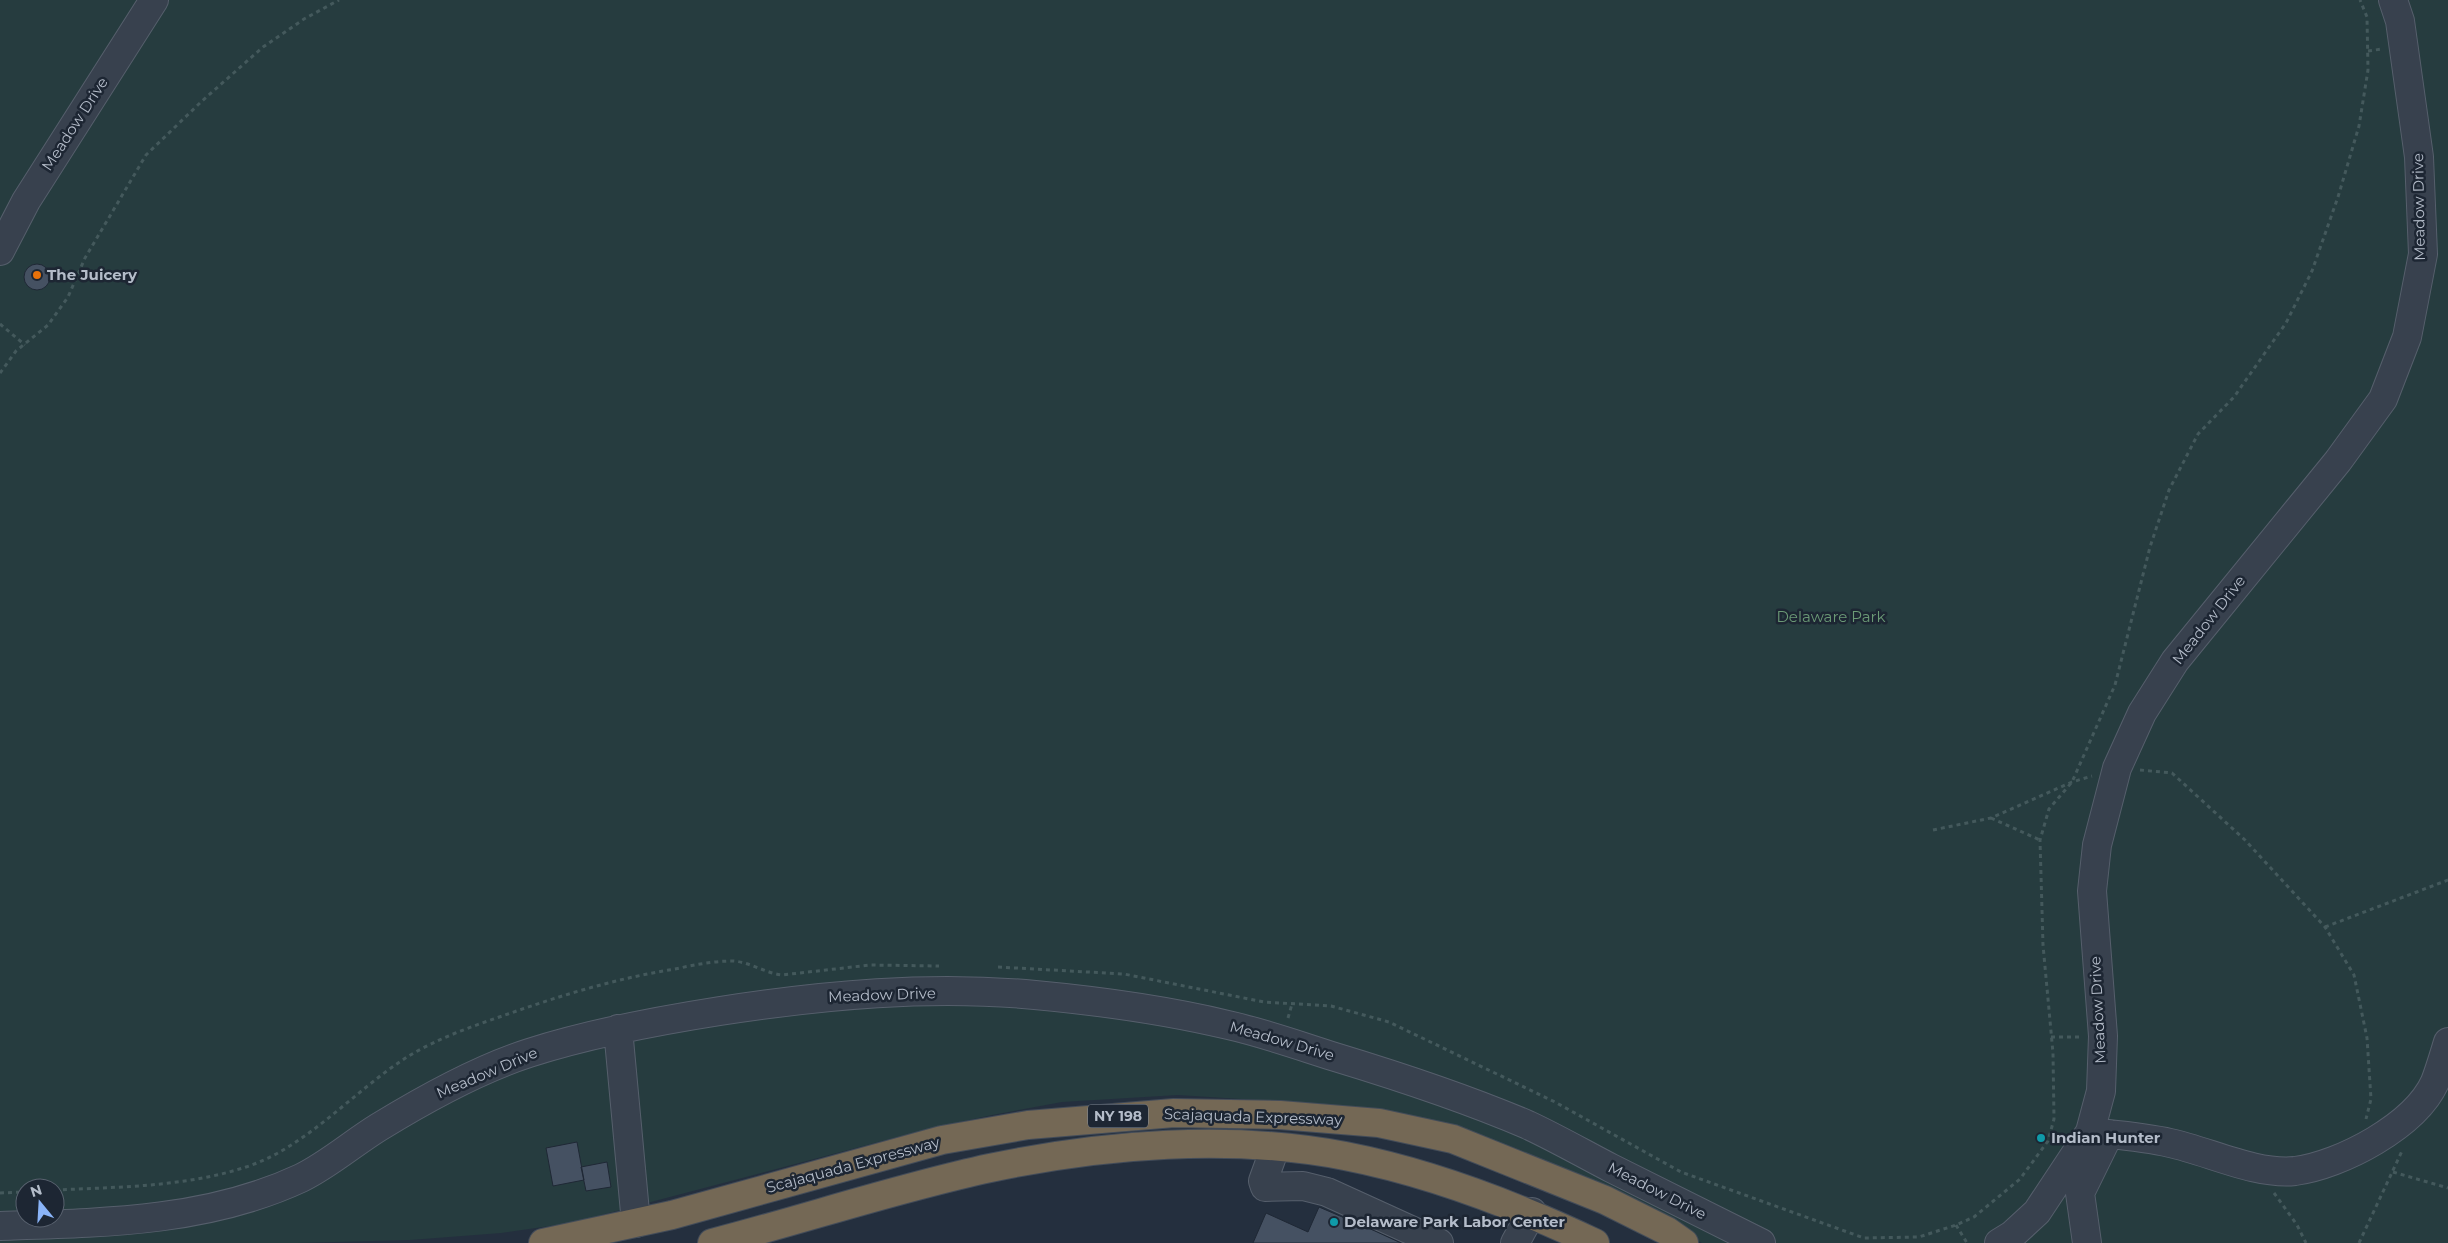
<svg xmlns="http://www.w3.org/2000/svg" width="2448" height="1243" font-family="Montserrat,sans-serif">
<rect width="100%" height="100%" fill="#242f3e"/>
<!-- green -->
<path fill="#263c3f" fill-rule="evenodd" d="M0 0H2448V1243H1702L1645 1212 1303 1103 1178 1095 1062 1102 992 1115 924 1130 571 1223 501 1233 410 1240 298 1243H0ZM25 1188H55V1218H25Z"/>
<!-- building -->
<path fill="#455162" stroke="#1f2835" d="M24 277a13 13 0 1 1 26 0a13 13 0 1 1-26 0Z
M577 1142 584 1180 553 1186 546 1148Z
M607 1162 611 1187 586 1191 581 1167Z
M1319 1207 1375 1231 1401 1243H1253L1266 1213 1308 1232Z"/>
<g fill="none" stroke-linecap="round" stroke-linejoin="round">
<!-- minor casing -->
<g stroke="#565f6c" stroke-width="30">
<path id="minor" d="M0 251 26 201 154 0
M618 1029 636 1223
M2090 1132C2117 1135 2144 1137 2170 1143 2208 1151 2255 1175 2295 1171 2341 1165 2415 1126 2435 1082 2440 1069 2444 1055 2448 1042
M1275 1148 1263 1181 1265 1187 1303 1186 1327 1192 1439 1243
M0 1226C102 1223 207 1222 301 1178 328 1165 353 1143 379 1127 423 1100 479 1069 529 1053 591 1033 656 1021 720 1011 824 995 930 985 1035 995 1099 1001 1165 1010 1228 1025 1264 1033 1300 1046 1335 1057 1401 1077 1465 1098 1528 1125 1556 1138 1584 1154 1611 1168 1661 1193 1711 1218 1761 1243
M1515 1243 1532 1212
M1999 1243 2012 1235 2037 1212 2090 1132 2101 1091 2103 1036 2092 891 2097 845 2117 768 2142 713 2175 661 2338 461 2383 399 2407 337 2423 254 2419 157 2400 21 2393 0
M2087 1243 2080 1193 2109 1134"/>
</g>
<!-- highway casing -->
<g stroke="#434c59" stroke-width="30">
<path id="highway" d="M543 1243 672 1215 942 1140 1028 1125 1174 1113 1280 1115 1379 1123 1453 1139 1605 1200 1667 1231 1684 1243
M712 1243C805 1219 897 1188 990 1168 1104 1144 1231 1134 1345 1156 1432 1173 1515 1205 1595 1243"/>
</g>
<!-- path -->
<path stroke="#44595c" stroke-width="3" stroke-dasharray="4 4" stroke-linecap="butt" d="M2368 51 2382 49
M0 324 25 345
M0 373 16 351 48 325 68 297 85 258 146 155 202 101 263 47 304 19 339 0
M2140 770 2172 773 2245 840 2325 927 2354 975 2367 1038 2371 1099 2366 1119
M1991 818 2040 840
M1933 830 1991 818 2072 782 2092 776
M2325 927 2448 880
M998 967 1124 974 1264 1002 1331 1006 1389 1022 1555 1102 1681 1172 1864 1238 1919 1237 1956 1225 1974 1217 2020 1179 2048 1141 2054 1119 2053 1053 2043 945 2040 840 2049 809 2072 782 2115 685 2150 547 2169 490 2198 434 2234 397 2286 323 2312 271 2338 197 2359 126 2368 70 2367 17 2360 0
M1288 1018 1292 1004
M2051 1037H2081
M2393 1172 2448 1188
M55 1190C118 1187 185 1187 246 1167 305 1148 352 1093 404 1059 435 1039 473 1026 508 1014 562 995 618 978 675 969 694 965 713 961 733 961 750 962 765 973 782 975L870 965 939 966
M0 1193 25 1192
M2274 1193 2297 1225 2306 1243
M1956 1225 1967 1243
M2359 1243 2402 1151"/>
<!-- minor -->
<use href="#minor" stroke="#38414e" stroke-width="28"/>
<!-- highway -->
<use href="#highway" stroke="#746855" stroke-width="28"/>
</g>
<!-- markers -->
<circle fill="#e8710a" stroke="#1d2633" stroke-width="2" cx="37" cy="275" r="5"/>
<g fill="#0f9aa8" stroke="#1d2633" stroke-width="2">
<circle cx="2041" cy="1138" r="5"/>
<circle cx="1334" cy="1222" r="5"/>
</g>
<g text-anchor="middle" stroke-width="5" stroke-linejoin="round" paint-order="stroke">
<!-- shield labels -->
<rect fill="#1d2633" stroke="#878f9c" stroke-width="1" x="1088" y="1104.5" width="60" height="23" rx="4"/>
<g font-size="14" font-weight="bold" fill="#b4bcc9">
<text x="1118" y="1121">NY 198</text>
</g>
<!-- street labels -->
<g font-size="15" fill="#b4bcc9" stroke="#1d2633">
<text transform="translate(75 124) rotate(-57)" y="5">Meadow Drive</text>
<text transform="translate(2419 207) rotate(-91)" y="5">Meadow Drive</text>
<text transform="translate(2209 620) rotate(-52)" y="5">Meadow Drive</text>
<text transform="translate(882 995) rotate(-2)" y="5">Meadow Drive</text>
<text transform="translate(2098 1010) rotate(-93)" y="5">Meadow Drive</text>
<text transform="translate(1282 1041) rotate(16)" y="5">Meadow Drive</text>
<text transform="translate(487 1073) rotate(-23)" y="5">Meadow Drive</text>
<text transform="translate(1253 1117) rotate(2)" y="5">Scajaquada Expressway</text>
<text transform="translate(853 1165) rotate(-15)" y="5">Scajaquada Expressway</text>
<text transform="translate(1657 1191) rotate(27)" y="5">Meadow Drive</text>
</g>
<!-- poi labels -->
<g font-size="15" font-weight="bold" fill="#b4bcc9" stroke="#1d2633" text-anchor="start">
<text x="47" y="280">The Juicery</text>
<text x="2051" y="1143">Indian Hunter</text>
<text x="1344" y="1227">Delaware Park Labor Center</text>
</g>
<!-- park labels -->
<g font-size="15" fill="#6b9a76" stroke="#1d2633">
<text x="1831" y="622">Delaware Park</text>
</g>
</g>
<!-- north arrow -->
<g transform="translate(40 1203) rotate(342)"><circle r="24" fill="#1d2633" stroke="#59626f"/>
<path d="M0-4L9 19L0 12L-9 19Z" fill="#8ab4f8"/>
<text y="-8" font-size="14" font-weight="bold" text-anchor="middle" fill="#b4bcc9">N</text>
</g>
</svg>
